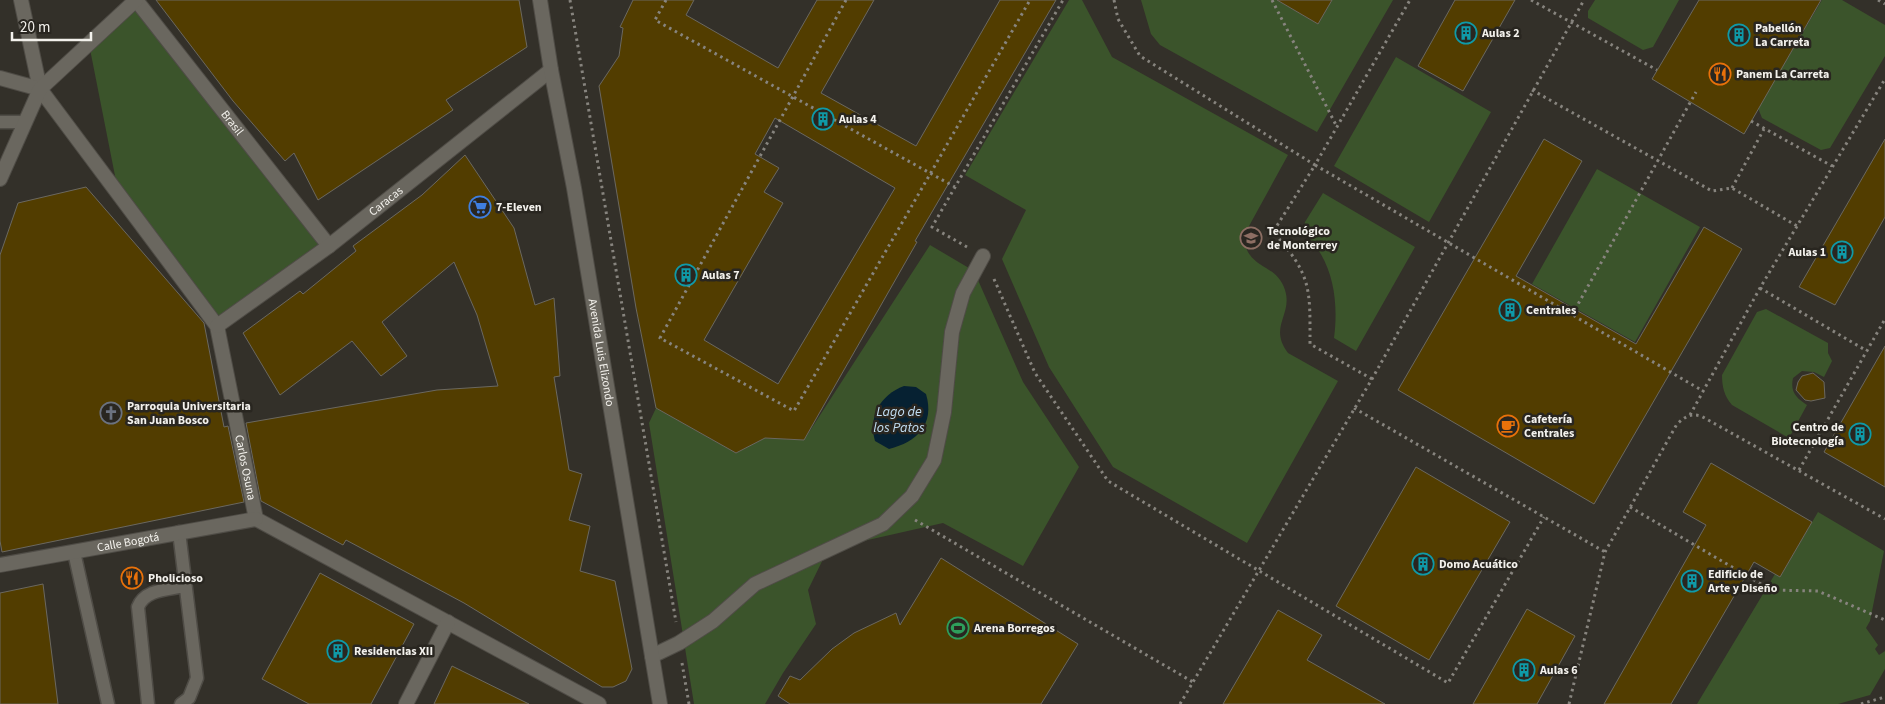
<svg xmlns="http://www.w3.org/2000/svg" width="1885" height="704" font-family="'Source Sans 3',sans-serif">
<rect width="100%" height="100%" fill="#333029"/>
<!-- green -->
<path fill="#3b542b" d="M136 0 329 246 217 326 119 196 89 44Z
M1069 0H1082L1112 57 1288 155 1243 237C1249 272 1276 262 1285 290 1293 315 1268 327 1288 353L1338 381 1247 543 1113 467 1049 367 1002 259 1026 210 965 175Z
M1141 0H1277L1318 24 1332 0H1393L1317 132 1160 45 1151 34Z
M1595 0H1679L1653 47 1643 50 1588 18V11Z
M1822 0H1842L1885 25V56L1830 148 1821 150 1762 118 1758 108Z
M1396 57 1491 112 1429 222 1334 166Z
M1597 169 1700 227 1635 342 1532 284Z
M1323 193 1415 247 1356 351 1334 338C1339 300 1333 259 1303 232L1305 222Z
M930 245 974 271 1023 382 1079 467 1023 566 943 523 828 549 808 590 816 624 783 673 765 704H694L649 423 656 408 736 453 765 438 804 440Z
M1766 309 1828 343V353L1832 361 1824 377 1814 372 1802 371 1793 378C1790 392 1796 398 1807 405L1789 438 1732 405C1724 396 1722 386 1722 375L1757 312Z
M1818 512 1884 551 1870 621 1866 628 1878 645 1875 649 1879 655 1885 651V669L1870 695 1838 704H1697L1775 574 1780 577Z"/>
<!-- water -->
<path fill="#062132" d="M904 386 916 387 926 394C935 424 917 442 889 449L875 441C868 417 880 395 904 386Z"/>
<!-- building -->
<path fill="#523d00" stroke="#6b6860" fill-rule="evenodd" d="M156 0H519L527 47 446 100 453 110 318 200 294 153 285 161 233 101Z
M633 0H694L686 15 778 68 817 0H874L821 93 916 146 1000 0H1056L915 241 917 242 804 440 765 438 736 453 656 408 636 308 599 86 619 56 623 28 620 27ZM775 118 895 188 778 384 704 340 783 203 764 192 779 168 755 154Z
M1277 0H1332L1318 24Z
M1455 0H1515L1463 91 1418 66Z
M1699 0H1821L1744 134 1652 79Z
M1544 139 1582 161 1516 276 1636 344 1704 227 1742 249 1594 504 1398 390Z
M1885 139V217L1835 305 1799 287Z
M465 155 514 228 535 305 554 298 560 376 554 377 569 470 582 474 569 520 590 526 580 571 615 581 632 669 626 681 613 687H602L464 603 346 540 343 545 261 501 246 423 437 390 498 386 477 315 454 262 382 322 407 356 381 376 352 341 280 395 243 333 300 291 303 294 356 251 353 246 422 195Z
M86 187 204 323 224 427 228 426 244 502 2 552 0 541V255L18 203Z
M1885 346V487L1824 452Z
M1813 373 1824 382 1825 398 1811 401 1805 400 1796 390 1798 382 1802 376Z
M1711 463 1812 522 1780 577 1754 562 1671 704H1604L1706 525 1683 512Z
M1416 467 1510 522 1429 660 1336 606Z
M941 558 1078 644 1041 704H790L778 696 790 676 800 680 832 649 854 633 896 613 900 625Z
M320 573 414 624 371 704H309L262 679Z
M43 584 58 704H0V593Z
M1527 609 1575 636 1537 704H1473Z
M1278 610 1322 635 1307 660 1385 704H1223Z
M452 666 529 704H434Z"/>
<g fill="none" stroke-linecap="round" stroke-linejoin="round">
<!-- service casing -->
<g stroke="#4f4c46" stroke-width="15">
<path id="service" d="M0 122H24
M179 532 197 678 189 698 181 704
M74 552 108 704
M148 704 138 607C145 589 168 590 185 586"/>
</g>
<!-- pedestrian casing -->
<g stroke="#4f4c46" stroke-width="16">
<path id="pedestrian" d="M652 656 679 643 713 621 755 584 883 524 912 496 934 460 944 412 952 332 963 293 983 256"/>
</g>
<!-- minor casing -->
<g stroke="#4f4c46" stroke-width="16">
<g id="minor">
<path id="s1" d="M21 0 40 89 217 326 256 519"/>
<path id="s2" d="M136 0 329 246"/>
<path d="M0 78 40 89"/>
<path d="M0 179 40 89 136 0"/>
<path id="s3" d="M217 326 329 246 551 70"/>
<path d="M256 519 599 704"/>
<path id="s4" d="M0 565 256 519"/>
<path d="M406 704 448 622"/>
</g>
</g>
<!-- tertiary casing -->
<g stroke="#4f4c46" stroke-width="16">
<g id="tertiary">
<path id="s5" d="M540 0 551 70 574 188 660 704"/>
</g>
</g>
<!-- path -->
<path stroke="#87847e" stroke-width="3" stroke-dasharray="2.5 4" stroke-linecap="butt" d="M570 0 676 622
M666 0 655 20 955 187
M846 0 660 338 794 411 1030 0
M1114 0 1118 19 1140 56 1315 165 1410 0
M1272 0 1337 127
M1531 0 1657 70
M1878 0 1885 4
M1532 90 1712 191 1732 188 1797 226
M1751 121 1832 166
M1732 188 1764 129
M967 247 932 227 1063 0
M994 279 1035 373 1108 481 1448 683 1544 517
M1760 288 1867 351
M1572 315 1696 92
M1372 379 1310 344C1310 289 1312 275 1273 232L1315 165 1703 391
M1354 408 1605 552
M1690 415 1760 288 1885 79
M1799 470 1885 319
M1630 507 1771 590 1818 591 1885 620
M915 520 1193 682
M682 663 689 704
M1180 704 1372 379 1584 0
M1569 704 1605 552 1677 424C1685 417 1690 413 1701 416L1885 519
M1861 704 1885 697"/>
<!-- service -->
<use href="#service" stroke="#6a675f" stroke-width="12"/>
<!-- pedestrian -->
<use href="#pedestrian" stroke="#6a675f" stroke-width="14"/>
<!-- minor -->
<use href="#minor" stroke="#6a675f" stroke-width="14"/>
<!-- tertiary -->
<use href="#tertiary" stroke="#6a675f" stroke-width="14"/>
</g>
<!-- icons -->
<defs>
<g id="building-ring" transform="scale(1.125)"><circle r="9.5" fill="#292620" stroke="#0f9aa8" stroke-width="1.5"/><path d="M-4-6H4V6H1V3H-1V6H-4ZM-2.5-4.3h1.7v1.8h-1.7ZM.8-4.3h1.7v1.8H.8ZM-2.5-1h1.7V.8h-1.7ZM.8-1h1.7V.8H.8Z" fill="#0f9aa8"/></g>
<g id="restaurant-ring" transform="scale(1.125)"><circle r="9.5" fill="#292620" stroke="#e8710a" stroke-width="1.5"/><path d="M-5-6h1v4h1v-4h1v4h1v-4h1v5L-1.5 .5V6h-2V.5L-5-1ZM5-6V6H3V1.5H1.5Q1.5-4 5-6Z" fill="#e8710a"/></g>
<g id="supermarket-ring" transform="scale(1.125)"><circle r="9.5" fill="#292620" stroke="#3f7fe0" stroke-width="1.5"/><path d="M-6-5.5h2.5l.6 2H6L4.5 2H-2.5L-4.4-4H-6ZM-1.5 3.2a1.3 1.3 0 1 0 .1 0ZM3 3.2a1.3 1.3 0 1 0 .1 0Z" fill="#3f7fe0"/></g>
<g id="university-ring" transform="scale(1.125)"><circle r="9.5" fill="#292620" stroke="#8d6e63" stroke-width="1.5"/><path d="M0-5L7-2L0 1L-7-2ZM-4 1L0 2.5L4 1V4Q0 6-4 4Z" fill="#8d6e63"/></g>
<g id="church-ring" transform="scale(1.125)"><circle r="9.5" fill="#292620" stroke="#6b7280" stroke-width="1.5"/><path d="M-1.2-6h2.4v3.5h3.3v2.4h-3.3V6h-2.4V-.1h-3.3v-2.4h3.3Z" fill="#6b7280"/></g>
<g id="cafe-ring" transform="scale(1.125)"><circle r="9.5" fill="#292620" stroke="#e8710a" stroke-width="1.5"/><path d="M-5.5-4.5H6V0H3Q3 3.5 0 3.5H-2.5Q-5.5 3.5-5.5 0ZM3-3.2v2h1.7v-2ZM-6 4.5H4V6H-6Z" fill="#e8710a"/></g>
<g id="stadium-ring" transform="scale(1.125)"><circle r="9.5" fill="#292620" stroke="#2e9e5b" stroke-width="1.5"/><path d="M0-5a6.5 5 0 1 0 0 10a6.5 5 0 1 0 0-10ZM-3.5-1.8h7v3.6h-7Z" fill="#2e9e5b"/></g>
</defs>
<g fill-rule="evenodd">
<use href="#building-ring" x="1466" y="33"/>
<use href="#building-ring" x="1739" y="35"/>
<use href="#restaurant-ring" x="1720" y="74"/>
<use href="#building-ring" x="823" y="119"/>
<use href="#supermarket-ring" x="480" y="207"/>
<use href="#university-ring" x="1251" y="238"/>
<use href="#building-ring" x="1842" y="252"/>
<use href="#building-ring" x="686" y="275"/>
<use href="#building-ring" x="1510" y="310"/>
<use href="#church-ring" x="111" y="413"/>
<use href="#cafe-ring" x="1508" y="426"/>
<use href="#building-ring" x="1860" y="434"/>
<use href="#building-ring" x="1423" y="564"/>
<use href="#restaurant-ring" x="132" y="578"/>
<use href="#building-ring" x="1692" y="581"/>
<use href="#stadium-ring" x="958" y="628"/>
<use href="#building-ring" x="338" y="651"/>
<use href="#building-ring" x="1524" y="670"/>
</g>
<g text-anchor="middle" stroke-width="5" stroke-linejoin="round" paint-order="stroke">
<!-- poi labels -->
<g font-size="12" font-weight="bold" fill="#f3f1ec" stroke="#292620" text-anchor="start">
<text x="1755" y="32">Pabellón<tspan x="1755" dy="14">La Carreta</tspan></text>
<text x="1482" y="37">Aulas 2</text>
<text x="1736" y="78">Panem La Carreta</text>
<text x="839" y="123">Aulas 4</text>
<text x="496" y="211">7-Eleven</text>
<text x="1267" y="235">Tecnológico<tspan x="1267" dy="14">de Monterrey</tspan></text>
<text x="1826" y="256" text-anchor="end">Aulas 1</text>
<text x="702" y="279">Aulas 7</text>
<text x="1526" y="314">Centrales</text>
<text x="127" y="410">Parroquia Universitaria<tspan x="127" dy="14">San Juan Bosco</tspan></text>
<text x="1524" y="423">Cafetería<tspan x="1524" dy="14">Centrales</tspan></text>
<text x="1844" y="431" text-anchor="end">Centro de<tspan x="1844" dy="14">Biotecnología</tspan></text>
<text x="1439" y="568">Domo Acuático</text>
<text x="1708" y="578">Edificio de<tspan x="1708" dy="14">Arte y Diseño</tspan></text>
<text x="148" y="582">Pholicioso</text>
<text x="974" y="632">Arena Borregos</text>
<text x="354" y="655">Residencias XII</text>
<text x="1540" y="674">Aulas 6</text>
</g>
<!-- street labels -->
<g font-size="12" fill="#f3f1ec" stroke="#292620">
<text dy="4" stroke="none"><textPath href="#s2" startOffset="156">Brasil</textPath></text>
<text dy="4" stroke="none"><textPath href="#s3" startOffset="210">Caracas</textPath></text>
<text dy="4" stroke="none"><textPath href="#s5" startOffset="358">Avenida Luis Elizondo</textPath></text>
<text dy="4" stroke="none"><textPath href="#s1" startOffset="531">Carlos Osuna</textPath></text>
<text dy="4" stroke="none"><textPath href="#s4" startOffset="130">Calle Bogotá</textPath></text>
</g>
<!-- water labels -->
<g font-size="14" font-style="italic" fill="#c1def3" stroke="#292620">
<text x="899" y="416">Lago de<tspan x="899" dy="16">los Patos</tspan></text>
</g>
</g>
<!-- scale -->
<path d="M12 32v8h79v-8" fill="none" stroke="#f3f1ec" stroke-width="2.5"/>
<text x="20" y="32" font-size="15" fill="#f3f1ec" stroke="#292620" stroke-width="4" paint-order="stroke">20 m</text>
</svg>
